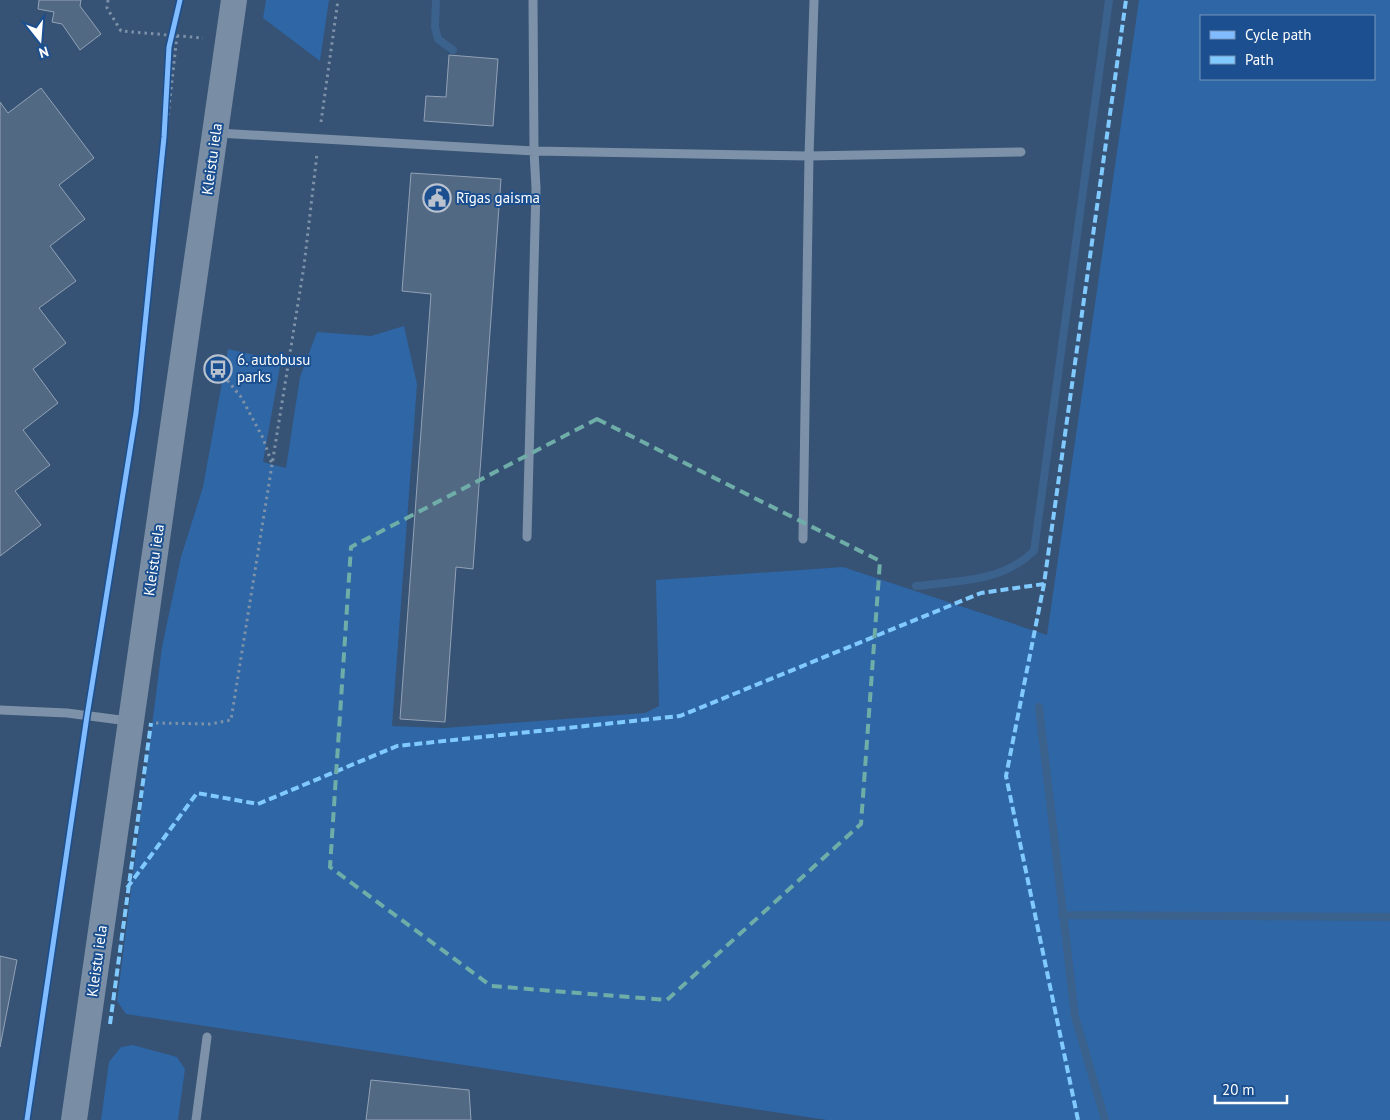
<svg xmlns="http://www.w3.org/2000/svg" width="1390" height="1120" font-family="'PT Sans',sans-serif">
<rect width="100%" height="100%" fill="#365274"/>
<!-- green -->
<path fill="#2f66a5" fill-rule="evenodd" d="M266 0H329L320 61 263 18Z
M1139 0H1390V1120H827L126 1014 117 1001 162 647 181 557 203 487 228 349 281 361 263 462 286 468 300 377 317 332 371 336 404 326 417 384 392 726 444 728 645 713 659 706 656 580 843 567 1047 635ZM1201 16H1374V79H1201Z
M133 1045 177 1057 185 1069 178 1120H101L109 1062 121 1047Z"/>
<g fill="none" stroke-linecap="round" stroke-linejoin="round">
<!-- stream -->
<path stroke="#3b618d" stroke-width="8" d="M436 0 435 27 438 39 453 50
M916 586C958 581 1002 582 1034 551L1109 0
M1039 707 1075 1016 1105 1120
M1062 915 1390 917"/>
</g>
<!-- building -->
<path fill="#526984" stroke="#92a2b6" d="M39 0H81L80 6 101 34 80 50 62 24 52 22 54 12 38 9Z
M449 55 498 59 493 126 424 121 426 96 446 97Z
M41 88 94 158 59 185 85 219 50 246 76 281 39 308 66 343 33 369 58 403 23 430 50 465 15 491 41 525 0 556V102L8 113Z
M411 173 501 179 473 569 456 567 445 722 400 719 431 294 402 291Z
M0 956 17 960 0 1047Z
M371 1080 469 1090 471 1120H366Z"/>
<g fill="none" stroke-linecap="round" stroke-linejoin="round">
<!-- path -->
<path stroke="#7d92a8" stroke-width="3" stroke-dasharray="2.5 4" stroke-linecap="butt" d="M108 0 107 8 121 31 203 38
M321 122 338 0
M164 124 167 125 177 36
M207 367 218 369 241 397 263 438 272 464
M156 723 210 724 231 720 304 266 317 154"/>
<!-- service -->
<path stroke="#7d92a8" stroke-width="9" d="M218 133 534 151 533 0
M527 537 536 188 534 151 809 156 1021 152
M803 539 809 156 814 0
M0 710 67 713 128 721
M196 1120 207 1037"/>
<!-- secondary -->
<path stroke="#798da4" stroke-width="26" d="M74 1120 234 0"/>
<!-- quiet -->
<path stroke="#80caff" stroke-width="4" stroke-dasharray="8 4" stroke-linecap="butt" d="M127 888 197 793 258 804 397 746 680 716 981 593 1044 584
M110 1024 151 723
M1078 1120 1006 776 1044 584 1126 0"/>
<!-- cycleway casing -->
<g stroke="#1b4f8f" stroke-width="8">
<path id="cycleway" d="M27 1120 87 716 136 413 164 137 169 47 180 0"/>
</g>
<!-- cycleway -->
<use href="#cycleway" stroke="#80bcff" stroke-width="5"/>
</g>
<!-- marked area -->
<path fill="none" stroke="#6fada8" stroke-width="4" stroke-dasharray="10 6" stroke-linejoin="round" d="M597 419 880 561 861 824 667 1000 491 986 330 867 351 547Z"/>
<!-- icons -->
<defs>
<g id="civic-ring" transform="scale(1.4375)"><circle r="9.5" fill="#1b4f8f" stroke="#b9c2ce" stroke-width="1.5"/><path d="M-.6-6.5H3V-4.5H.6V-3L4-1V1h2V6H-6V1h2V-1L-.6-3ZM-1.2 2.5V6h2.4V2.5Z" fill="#b9c2ce"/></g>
<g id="bus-ring" transform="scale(1.4375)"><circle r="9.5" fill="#1b4f8f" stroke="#b9c2ce" stroke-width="1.5"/><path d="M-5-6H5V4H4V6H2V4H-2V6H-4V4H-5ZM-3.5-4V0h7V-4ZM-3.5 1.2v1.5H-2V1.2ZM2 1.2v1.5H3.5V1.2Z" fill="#b9c2ce"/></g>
</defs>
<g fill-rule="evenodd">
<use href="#civic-ring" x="437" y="198"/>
<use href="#bus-ring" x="218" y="369"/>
</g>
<g text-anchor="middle" stroke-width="4" stroke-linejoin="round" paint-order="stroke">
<!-- street labels -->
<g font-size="15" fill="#fff" stroke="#1b4f8f">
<text transform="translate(212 159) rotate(-82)" y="5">Kleistu iela</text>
<text transform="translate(154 560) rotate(-82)" y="5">Kleistu iela</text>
<text transform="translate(97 961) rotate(-82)" y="5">Kleistu iela</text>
</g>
<!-- poi labels -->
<g font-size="15" fill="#fff" stroke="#1b4f8f" text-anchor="start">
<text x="456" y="203">Rīgas gaisma</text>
<text x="237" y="365">6. autobusu<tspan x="237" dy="17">parks</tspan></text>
</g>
</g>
<!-- legend -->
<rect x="1200" y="15" width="175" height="65" fill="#1b4f8f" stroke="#7695bc"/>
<rect x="1210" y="31" width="25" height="8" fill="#80bcff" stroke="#7695bc"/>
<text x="1245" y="40" font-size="15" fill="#ffffff">Cycle path</text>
<rect x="1210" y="56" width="25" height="8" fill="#80caff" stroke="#7695bc"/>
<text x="1245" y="65" font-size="15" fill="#ffffff">Path</text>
<!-- north arrow -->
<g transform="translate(40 40) rotate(163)" stroke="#1b4f8f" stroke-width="4" paint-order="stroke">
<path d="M0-4L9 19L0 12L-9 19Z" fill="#ffffff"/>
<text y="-8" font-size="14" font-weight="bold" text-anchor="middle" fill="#ffffff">N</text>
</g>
<!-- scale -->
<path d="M1215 1095v8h72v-8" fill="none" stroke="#ffffff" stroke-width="2.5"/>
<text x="1222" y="1095" font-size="15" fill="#ffffff" stroke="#1b4f8f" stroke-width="4" paint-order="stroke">20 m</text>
</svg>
